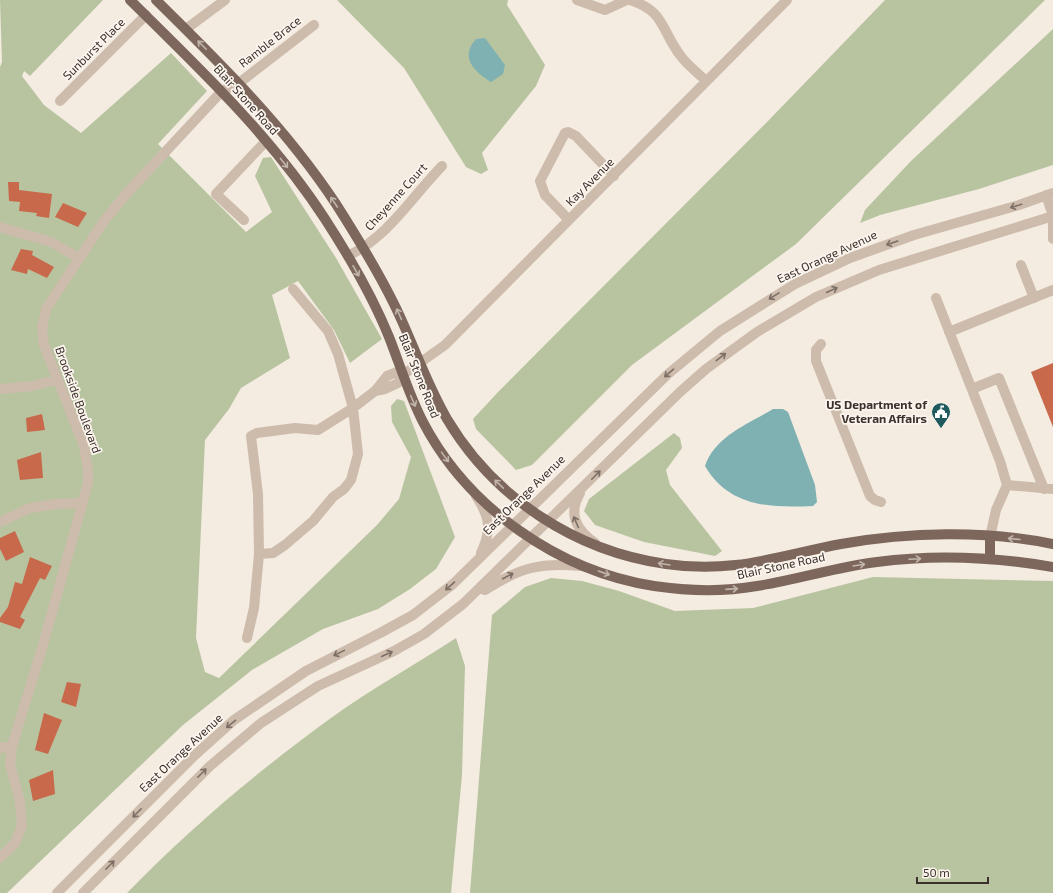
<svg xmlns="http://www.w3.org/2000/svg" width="1053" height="893" font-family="'Exo 2',sans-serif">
<rect width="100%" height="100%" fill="#f4ebe1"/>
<!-- green -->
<path fill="#b8c4a0" d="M0 0H103L30 76 24 71 22 76 44 105 81 133 171 53 207 91 158 144 246 232 272 212 255 176 263 158 271 157 336 258 382 339 350 363 334 330 298 281 272 295 290 358 241 388 229 409 205 440 196 638 205 672 219 678 377 525 399 499 411 457 392 422 391 406 397 399 404 401 455 537 436 569 410 589 378 609 323 629 252 670 183 725 7 893H0V67L2 62Z
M337 0H508L507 5 545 65 536 86 482 153 488 170 481 174 466 167 404 68Z
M885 0H1045L796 244 632 365 532 465 516 470 476 429 473 419 499 391 769 120Z
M1053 29V165L979 189 880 215 860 223 865 210 911 161Z
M674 433 680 438 682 448 666 470 670 485 722 551 715 556 644 542 595 525 584 511 589 499Z
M873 577 1053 581V893H470L492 615 525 587 551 578 582 581 619 591 675 611 753 608Z
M456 638 465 666 462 775 451 893H127C190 828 258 771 331 718 371 689 415 665 456 638Z"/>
<!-- water -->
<path fill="#7fb0b2" d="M485 38 505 65 503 74 491 82C475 72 459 58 476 39Z
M773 409H783L788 412 815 485 817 502 813 506C770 508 729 507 705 466 715 436 748 424 773 409Z"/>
<!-- building -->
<path fill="#c8694b" d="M8 182H19V190L52 194 49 218 36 216 37 213 19 211 20 202 9 201Z
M63 203 87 213 78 227 55 217Z
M21 249 33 251 32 255 54 267 47 278 28 269 27 274 11 270Z
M1053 363V427L1031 372Z
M42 414 45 430 27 432 26 418Z
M41 452 43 478 20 480 17 460Z
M15 531 24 552 6 561 0 549V538Z
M30 557 52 566 45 580 40 578 20 617 25 620 20 629 0 622V618L8 607 15 582 22 584Z
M67 682 81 684 76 707 61 702Z
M44 713 62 720 48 754 35 750Z
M53 770 55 794 33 801 29 780Z"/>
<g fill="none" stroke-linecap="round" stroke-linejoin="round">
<!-- minor -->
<path stroke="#cdbbac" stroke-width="10" d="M577 0 605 10 627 0
M630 0C665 11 661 30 680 55 687 65 698 73 706 81
M186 29 225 0
M60 101 146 15
M1046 195 1053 216
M1053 217V239
M244 220 216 194 266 141
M569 220 545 195 540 181 565 133 568 132 576 136 614 176
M0 227 51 242 79 258
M348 256C390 235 410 199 442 166
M1021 265 1034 298
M936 298 1000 461 1007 485 996 510 990 537
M949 332 1053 290
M821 344 816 350V361L870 496 875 500 881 502
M0 389 32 386 56 380
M972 389 999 378 1044 489
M375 391 385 389 398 383 404 374 445 345 787 0
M1007 485 1053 489
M580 493C568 514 576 530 595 543
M476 496C490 517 492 530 481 553
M0 522 30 508 56 504 83 503
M259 554 273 553 285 545 313 521 333 497 344 489 351 480 358 454 353 408 338 354 328 331 293 289
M485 590C519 568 540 562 581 566
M247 638 254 608 259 554 258 494 251 436 257 433 295 428 318 430 353 408 375 391 387 376 397 372 404 374
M0 748 12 746
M0 858 15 843 22 826 20 802 10 764 12 746 43 645 88 483V470L84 446 44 345 42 328 46 309 104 221 127 193 222 91 239 83 314 25
M57 893 195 755 234 720 306 671 382 632 413 615 453 584 668 374 720 331 795 284 850 258 914 235 1019 205 1053 193
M83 893 210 766 261 723 318 686 394 651 424 634 463 604 680 392 706 369 757 332 816 297 879 270 1053 216"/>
<!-- major -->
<path stroke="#7d675c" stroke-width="10" d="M130 0C200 69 271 136 325 219 349 256 372 295 389 337 400 365 409 395 423 422 468 508 558 571 654 586 688 591 723 592 757 586 797 580 836 567 877 562 935 554 995 557 1053 567
M156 0C221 64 286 128 336 204 357 237 378 271 395 306 413 343 426 383 447 419 494 498 575 551 666 564 733 574 778 556 841 544 908 532 986 530 1053 544
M990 559V537"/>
</g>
<!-- one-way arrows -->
<defs><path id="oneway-shaft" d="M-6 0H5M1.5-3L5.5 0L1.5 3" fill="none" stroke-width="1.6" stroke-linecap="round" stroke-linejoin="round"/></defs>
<g stroke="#c2b5ac">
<use href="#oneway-shaft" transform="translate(202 45) rotate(-135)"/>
<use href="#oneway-shaft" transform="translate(284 163) rotate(52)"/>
<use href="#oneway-shaft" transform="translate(334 202) rotate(-124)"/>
<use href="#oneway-shaft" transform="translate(356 271) rotate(61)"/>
<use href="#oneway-shaft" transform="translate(399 314) rotate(-114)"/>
<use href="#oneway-shaft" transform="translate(413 401) rotate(66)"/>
<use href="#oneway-shaft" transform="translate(445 457) rotate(54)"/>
<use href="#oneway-shaft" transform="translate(499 484) rotate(-136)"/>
<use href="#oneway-shaft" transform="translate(1014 539) rotate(-175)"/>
<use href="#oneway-shaft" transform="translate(915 559) rotate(-3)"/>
<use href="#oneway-shaft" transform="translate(664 564) rotate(-171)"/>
<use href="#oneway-shaft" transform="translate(859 565) rotate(-9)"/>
<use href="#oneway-shaft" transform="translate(604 573) rotate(19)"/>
<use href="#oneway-shaft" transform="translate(732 589) rotate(-4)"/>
</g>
<g stroke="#7d6f65">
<use href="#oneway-shaft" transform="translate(1016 206) rotate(163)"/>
<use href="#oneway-shaft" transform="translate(892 243) rotate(161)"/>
<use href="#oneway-shaft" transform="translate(832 290) rotate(-25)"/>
<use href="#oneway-shaft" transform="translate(774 296) rotate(148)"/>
<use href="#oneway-shaft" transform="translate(721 357) rotate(-38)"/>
<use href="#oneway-shaft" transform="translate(669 373) rotate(139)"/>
<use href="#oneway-shaft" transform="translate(596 475) rotate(-45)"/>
<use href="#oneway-shaft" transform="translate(576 522) rotate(-113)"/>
<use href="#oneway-shaft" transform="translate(508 576) rotate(-28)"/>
<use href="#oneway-shaft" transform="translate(450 586) rotate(139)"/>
<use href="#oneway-shaft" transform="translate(339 653) rotate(154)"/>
<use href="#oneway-shaft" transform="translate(387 654) rotate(-24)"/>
<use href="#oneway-shaft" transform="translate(231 724) rotate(141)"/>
<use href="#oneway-shaft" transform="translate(202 773) rotate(-45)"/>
<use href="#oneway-shaft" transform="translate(137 813) rotate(135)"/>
<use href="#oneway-shaft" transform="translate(110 865) rotate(-45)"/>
</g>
<!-- icons -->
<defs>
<g id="civic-pin" transform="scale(1)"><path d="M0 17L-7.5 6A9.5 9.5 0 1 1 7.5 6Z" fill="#1f5a5e" stroke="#fbf5ee"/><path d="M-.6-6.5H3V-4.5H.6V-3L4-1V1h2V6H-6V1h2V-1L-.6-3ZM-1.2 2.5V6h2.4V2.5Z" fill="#fff"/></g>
</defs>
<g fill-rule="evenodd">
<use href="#civic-pin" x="941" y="412"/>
</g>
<g text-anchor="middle" stroke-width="3.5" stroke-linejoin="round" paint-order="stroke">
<!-- street labels -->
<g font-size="12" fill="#3b302b" stroke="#fbf5ee">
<text transform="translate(270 42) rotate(-38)" y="4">Ramble Brace</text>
<text transform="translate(94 49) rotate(-45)" y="4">Sunburst Place</text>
<text transform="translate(246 100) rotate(48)" y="4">Blair Stone Road</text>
<text transform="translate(590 182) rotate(-45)" y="4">Kay Avenue</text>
<text transform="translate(396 197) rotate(-48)" y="4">Cheyenne Court</text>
<text transform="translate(827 257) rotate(-25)" y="4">East Orange Avenue</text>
<text transform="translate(419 376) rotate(68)" y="4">Blair Stone Road</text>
<text transform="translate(78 400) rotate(70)" y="4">Brookside Boulevard</text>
<text transform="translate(524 495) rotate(-44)" y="4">East Orange Avenue</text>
<text transform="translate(781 566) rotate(-12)" y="4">Blair Stone Road</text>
<text transform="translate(181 753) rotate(-43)" y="4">East Orange Avenue</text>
</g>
<!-- poi labels -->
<g font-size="12" font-weight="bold" fill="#3b302b" stroke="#fbf5ee" text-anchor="end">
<text x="927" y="409">US Department of<tspan x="927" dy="14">Veteran Affairs</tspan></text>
</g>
</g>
<!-- scale -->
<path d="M917 877v6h71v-6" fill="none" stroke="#3b302b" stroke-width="2"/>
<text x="923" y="877" font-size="12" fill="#3b302b" stroke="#fbf5ee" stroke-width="3" paint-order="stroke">50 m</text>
</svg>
